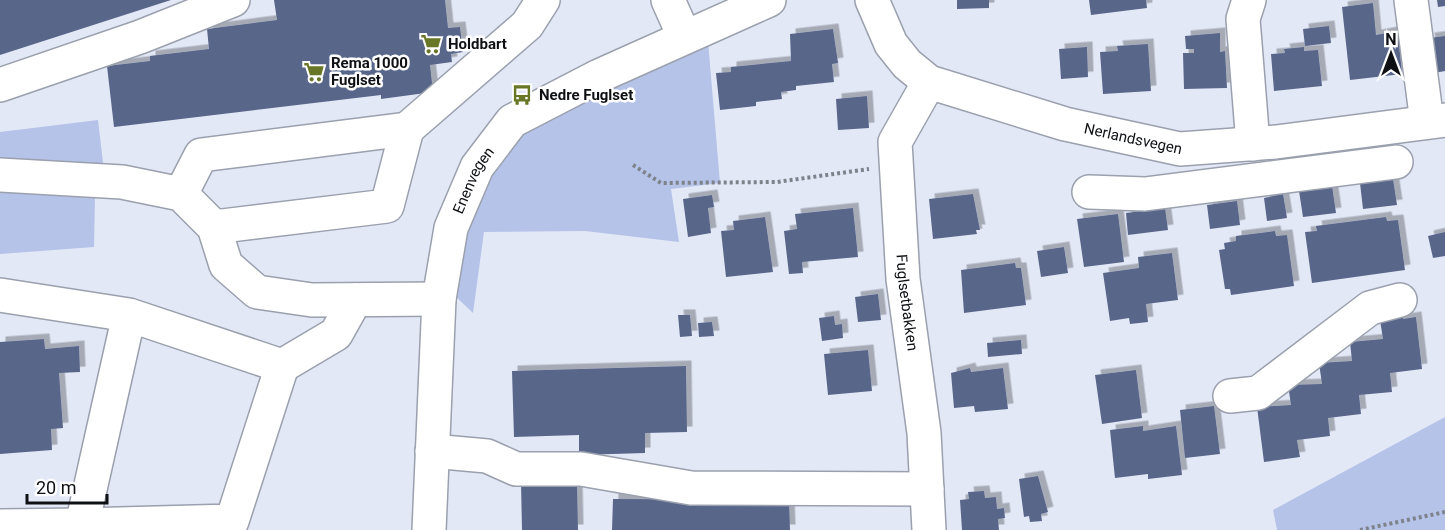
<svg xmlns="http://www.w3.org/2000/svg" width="1445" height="530" font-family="Roboto,sans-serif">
<defs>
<filter id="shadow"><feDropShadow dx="5.5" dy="-5.5" stdDeviation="0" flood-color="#0004"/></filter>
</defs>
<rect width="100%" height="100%" fill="#e3e8f7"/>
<!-- green -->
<path fill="#b5c3e8" d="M708 41 720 183 671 189 679 242 585 231 484 232 473 313 453 294 464 229 492 172 522 130Z
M98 120 104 171 0 165V132Z
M0 191 95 197 94 247 0 254Z
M1445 417V530H1277L1273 510Z"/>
<!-- building -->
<path fill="#59668a" filter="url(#shadow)" d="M0 0H171L0 55Z
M274 0H445L448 28 460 27 463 52 451 54 452 62 430 65 433 92 381 99V95L114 127 107 66 150 61V56L209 49 207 29 277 20Z
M957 0H989V8L957 9Z
M1089 0H1146L1147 8 1091 15Z
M1437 0H1445V6L1438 7Z
M1373 3 1376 35 1398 31 1402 74 1350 80 1342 7Z
M1329 26 1331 43 1305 46 1303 29Z
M833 29 838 63 832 64 834 82 796 86V90L781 92 782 99 756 102V106L720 110 716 73 731 72V67L791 61 790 34Z
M1220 33V52L1225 51 1227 88 1184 89 1183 53H1194V49H1186L1185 36Z
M1445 36V71L1434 73 1429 38Z
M1148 44 1151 91 1103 94 1100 52 1118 51 1117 46Z
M1087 47 1088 77 1061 79 1059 49Z
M1304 47V51L1318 50 1322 86 1274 91 1271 54 1285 53 1284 49Z
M867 96 869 128 838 130 836 99Z
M1393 179 1397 205 1363 209 1360 183Z
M1332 186 1336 213 1303 217 1299 191Z
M973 194 980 230H976L977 234 933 239 929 199Z
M1283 194 1287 218 1267 221 1264 198Z
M712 195 714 207 708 208 711 233 688 237 683 199Z
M1237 201 1240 225 1210 229 1207 205Z
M853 208 858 257 802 262 803 273 789 274 784 231 797 229 795 214Z
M1165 208 1168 230 1128 235 1126 213Z
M1118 214 1124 262 1084 267 1077 219Z
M765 217 773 272 726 277 721 231 734 230 733 221Z
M1386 217 1387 221 1398 220 1405 270 1312 283 1305 232 1317 231 1316 226Z
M1275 231 1276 236 1287 235 1294 286 1231 295 1230 289H1225L1219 250 1225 249 1224 243 1236 241V236Z
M1445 232V256L1433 258 1428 236Z
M1064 247 1068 273 1041 277 1037 251Z
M1172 253 1178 300 1146 304 1148 322 1130 324 1129 318 1110 321 1103 273 1139 268 1138 257Z
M1015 263 1016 268H1021L1026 305 964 313 961 270Z
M878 294 881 320 858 322 855 297Z
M678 315H690L692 336 680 337Z
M834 316 835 325 842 324 843 338 822 341 819 318Z
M1403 317V319L1416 317 1422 369 1390 373 1392 392 1359 395 1361 414 1328 418 1330 436 1297 440 1300 457 1264 462 1257 407 1291 405 1288 385 1322 384 1319 363 1352 361 1350 342 1383 339 1380 320Z
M712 322 714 336 699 337 698 323Z
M44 339 45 349 79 346 80 372 59 373 63 428 51 429 52 450 0 454V342Z
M1021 340 1022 354 988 357 987 343Z
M868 350 872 391 828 395 824 354Z
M686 366 687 432 645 433V453L579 455V435L514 437 512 371Z
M970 368 971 372 1003 368 1008 409 975 412 974 406 954 408 951 373Z
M1136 370 1142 418 1102 424 1095 375Z
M1214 406 1220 454 1185 458 1180 410Z
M1143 426V431L1176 426 1182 475 1148 479V474L1115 478 1110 430Z
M1038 476 1048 512 1041 514 1042 521 1030 522 1029 516 1024 517 1019 479Z
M577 482 578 530H522L521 483Z
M984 491 985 498 996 497 997 509 1004 508 1005 518 998 519 999 530H962L960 500 969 499 968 492Z
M613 499 789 500 790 530H612Z"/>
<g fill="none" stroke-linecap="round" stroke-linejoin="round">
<!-- minor casing -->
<g stroke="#9aa0ad" stroke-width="36">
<g id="minor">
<path d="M668 0 684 36"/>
<path id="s1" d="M872 0 891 44 907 64 929 82 1065 124 1180 149 1276 142 1445 120"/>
<path d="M1249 0 1243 19 1253 144"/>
<path d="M1411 0 1427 122"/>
<path id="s2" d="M929 82 895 142 903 279 924 433 929 530"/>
<path d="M0 85 140 37 233 0"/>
<path d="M0 175 122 182 181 194 214 227 226 265 257 292 312 300 439 299"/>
<path d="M1089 192 1145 194 1396 162"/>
<path d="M181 194 201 155 407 129 527 25 543 0"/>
<path d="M214 227 387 206 407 129"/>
<path d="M0 295 129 315 282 366 232 521 82 525 129 315"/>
<path d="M282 366 336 334 355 300"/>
<path d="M1230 396 1258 393 1370 308 1400 300"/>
<path d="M432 451 487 456 516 469H581L691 488 927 489"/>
<path d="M0 526 82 525"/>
<path id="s3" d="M429 530 439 299 451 228 477 167 512 121 599 76 769 0"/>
</g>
</g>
<!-- path -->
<path stroke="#7e828b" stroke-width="4" stroke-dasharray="3 3" stroke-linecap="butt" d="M633 165 661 183 777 182 869 169
M1360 530 1445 512"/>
<!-- minor -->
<use href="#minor" stroke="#fff" stroke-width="33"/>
</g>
<!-- icons -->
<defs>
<g id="supermarket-bare" transform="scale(1.62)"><path d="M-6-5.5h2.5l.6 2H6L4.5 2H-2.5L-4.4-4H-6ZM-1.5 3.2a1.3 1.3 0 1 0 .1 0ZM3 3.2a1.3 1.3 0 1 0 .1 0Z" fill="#677725" stroke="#fff" stroke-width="2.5" paint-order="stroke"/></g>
<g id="bus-bare" transform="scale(1.62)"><path d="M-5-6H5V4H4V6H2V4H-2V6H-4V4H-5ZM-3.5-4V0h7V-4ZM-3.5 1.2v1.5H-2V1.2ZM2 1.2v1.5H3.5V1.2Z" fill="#677725" stroke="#fff" stroke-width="2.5" paint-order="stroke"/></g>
</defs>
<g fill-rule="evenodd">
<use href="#supermarket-bare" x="431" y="44"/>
<use href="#supermarket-bare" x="314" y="72"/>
<use href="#bus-bare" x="522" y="95"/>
</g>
<g text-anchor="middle" stroke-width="5" stroke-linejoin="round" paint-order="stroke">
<!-- poi labels -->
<g font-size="15" font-weight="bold" fill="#0e1014" stroke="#fff" text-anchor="start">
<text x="448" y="49">Holdbart</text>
<text x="331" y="68">Rema 1000<tspan x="331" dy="17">Fuglset</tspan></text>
<text x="539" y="100">Nedre Fuglset</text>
</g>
<!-- street labels -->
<g font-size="15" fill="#0e1014" stroke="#fff">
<text dy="5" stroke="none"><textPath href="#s1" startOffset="314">Nerlandsvegen</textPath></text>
<text dy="5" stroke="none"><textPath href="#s3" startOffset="356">Enenvegen</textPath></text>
<text dy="5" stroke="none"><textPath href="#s2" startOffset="230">Fuglsetbakken</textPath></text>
</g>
</g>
<!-- north arrow -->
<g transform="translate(1391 54)" stroke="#ffffff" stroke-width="4.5" paint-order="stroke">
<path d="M0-4.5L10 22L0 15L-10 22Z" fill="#0e1014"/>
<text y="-9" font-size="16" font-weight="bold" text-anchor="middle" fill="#0e1014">N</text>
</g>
<!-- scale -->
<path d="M27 494v9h80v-9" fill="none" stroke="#0e1014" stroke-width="3"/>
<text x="36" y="494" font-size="18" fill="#0e1014" stroke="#ffffff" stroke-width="4.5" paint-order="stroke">20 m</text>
</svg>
